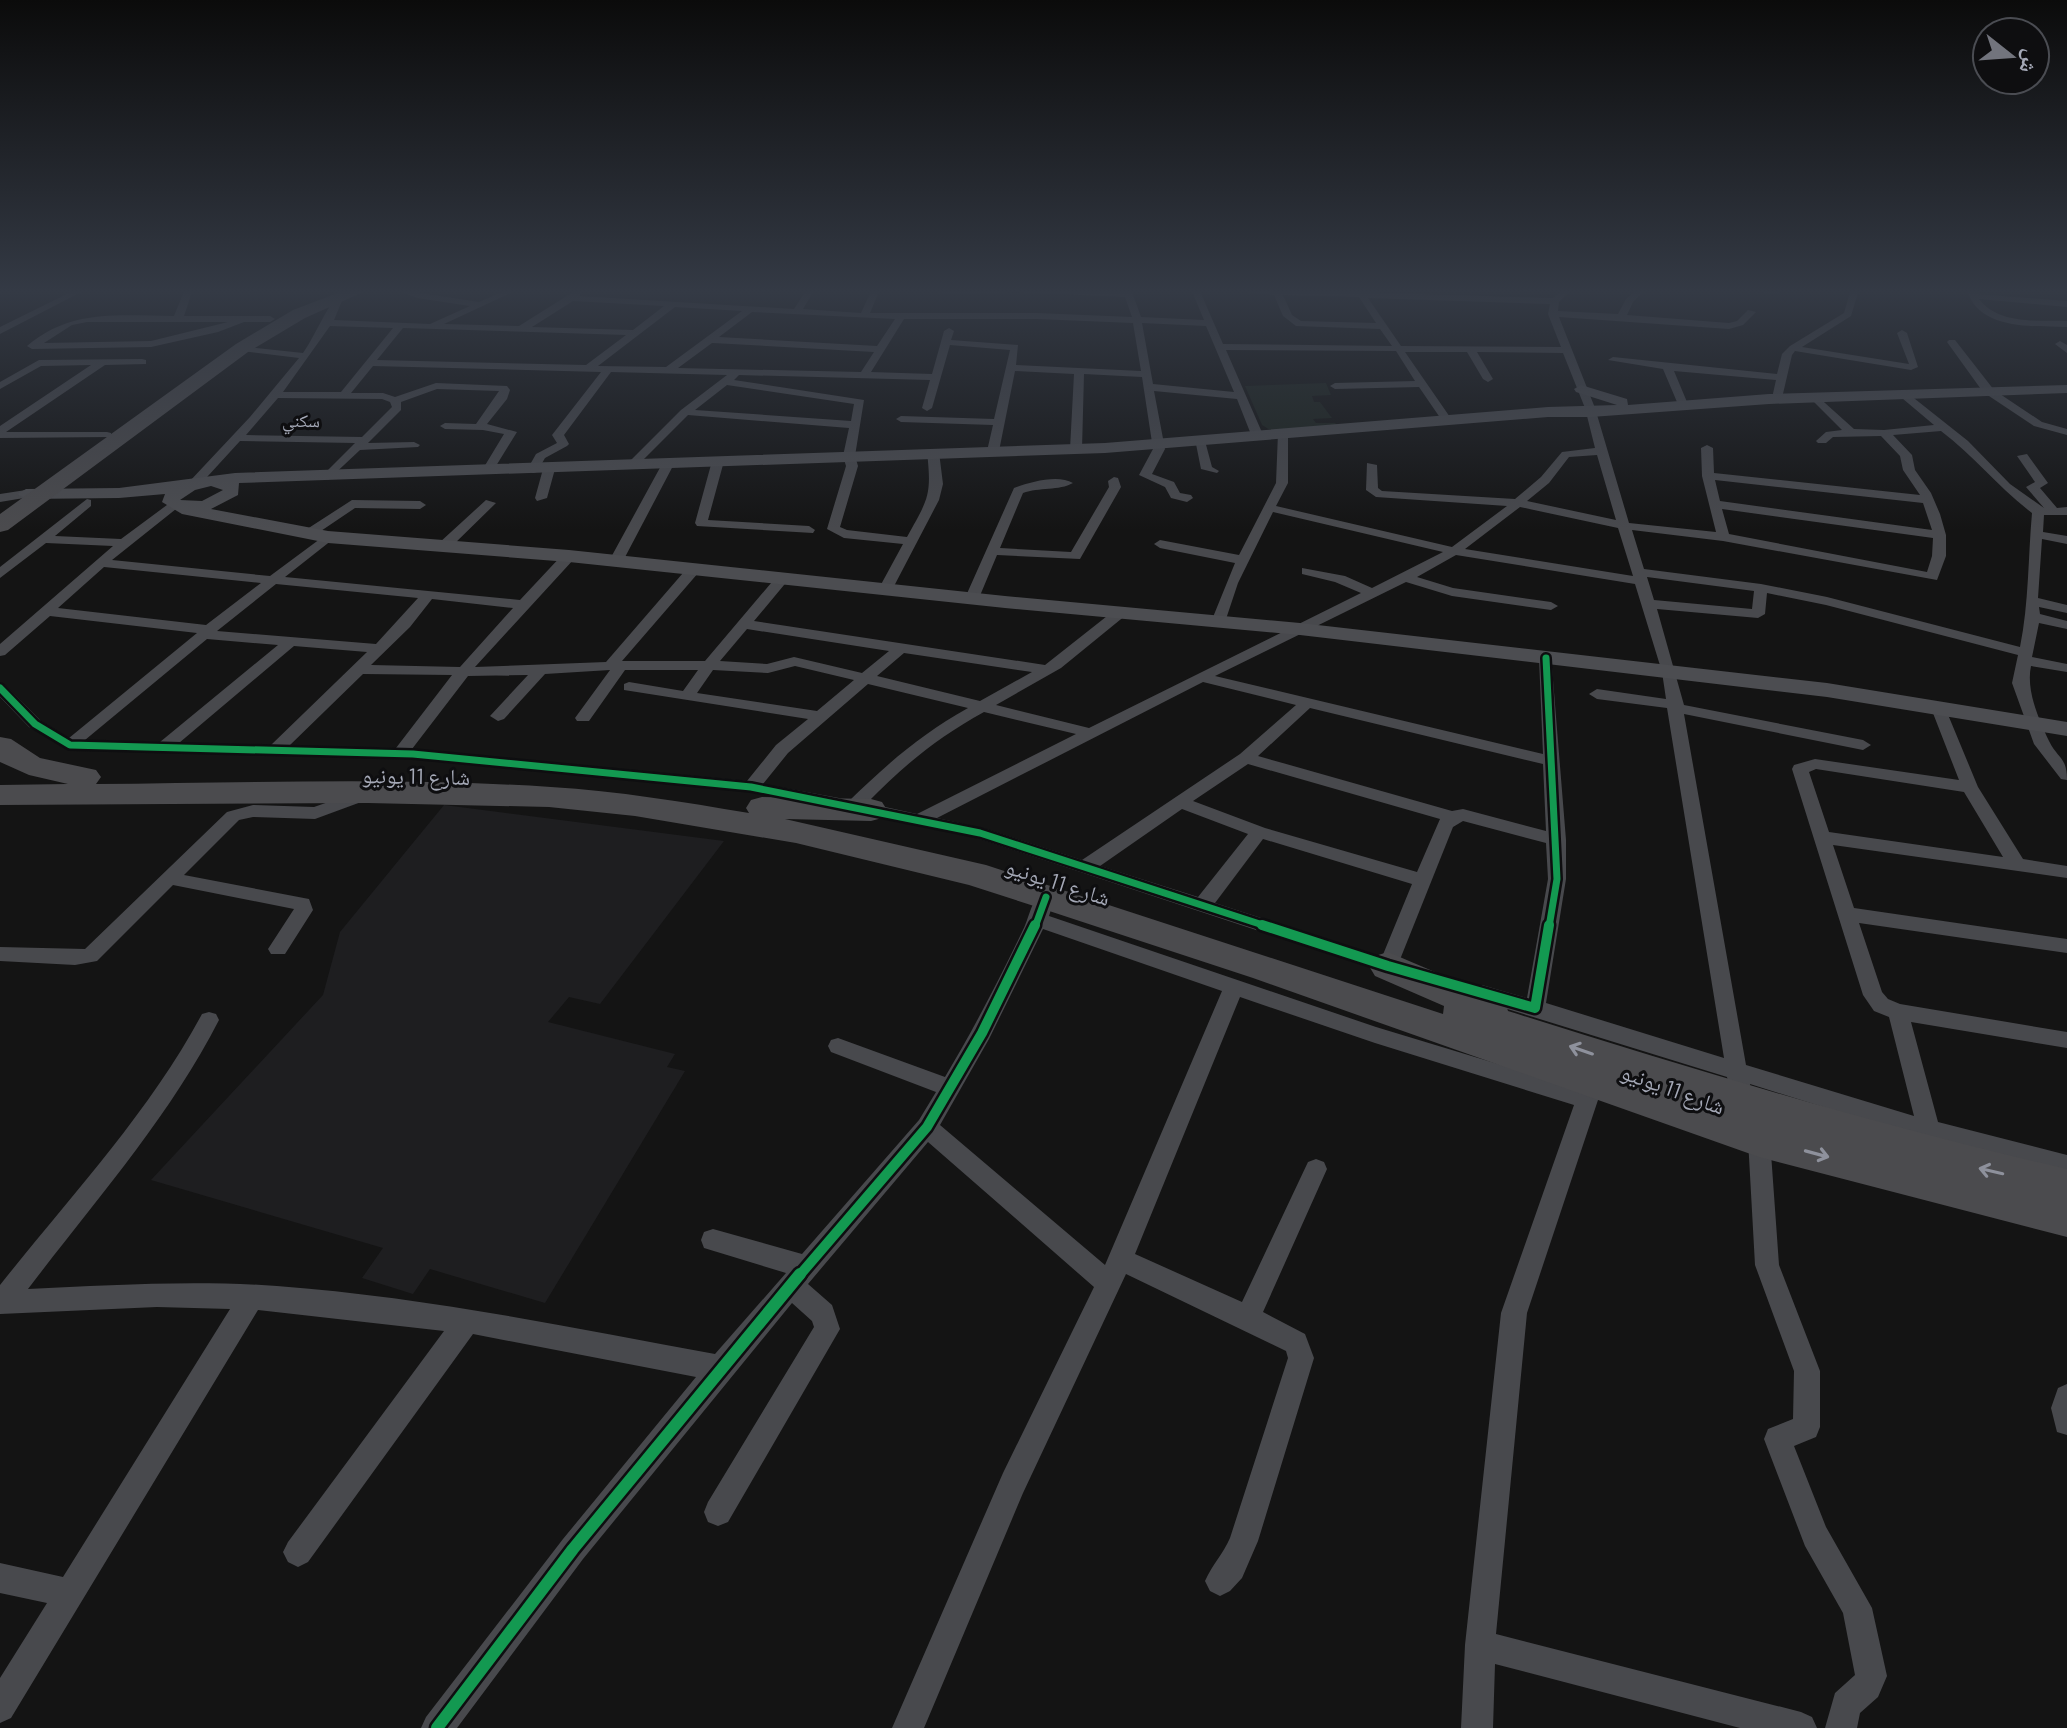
<svg xmlns="http://www.w3.org/2000/svg" width="2067" height="1728" font-family="Barlow,'Noto Naskh Arabic',sans-serif">
<rect width="100%" height="100%" fill="#141414"/>
<!-- built -->
<path fill="#1e1e20" d="M444 805 724 841 600 1004 569 997 548 1022 675 1054 667 1067 685 1071 545 1303 430 1269 413 1294 362 1278 383 1248 151 1180 323 995 340 932Z"/>
<!-- green -->
<path fill="#1c231e" d="M1326 383 1331 395 1312 396 1314 402H1320L1332 418 1313 419 1316 423H1335L1339 427 1270 430 1262 425 1245 386Z"/>
<g fill="none" stroke-linecap="round" stroke-linejoin="round">
<!-- street -->
<path fill="#48494d" fill-rule="evenodd" d="M77 289H87L0 334V327Z
M185 289H193L184 316H270L275 319 270 322H244L218 332 151 347 32 349 27 346C72 308 120 316 174 316ZM87 322H228L151 341 44 343 72 325Z
M395 289 479 302 509 289H519L444 324 519 326 578 289 583 291 579 296 794 309 807 289H815L803 309 861 313 872 289H880L870 313H1037L1132 317 1125 297 1015 292 943 294 939 291 942 289 1124 292 1123 289H1131L1141 317 1204 320 1191 289H1199L1223 344 1392 346 1380 329 1296 326 1283 316 1274 295 1239 291 1249 289 1553 298 1563 289H1572L1559 302 1558 311 1618 314 1626 299 1637 289H1646L1633 302 1627 315 1729 323 1737 321 1748 310 1756 312 1743 325 1729 329 1559 317 1595 408 1629 523 1716 532 1702 476 1701 448 1707 445 1713 448 1714 473 1920 495 1903 470 1900 456 1881 436 1833 437 1826 443H1818L1816 441 1826 432 1842 430 1811 399 1810 397 1815 394 1854 429 1884 430 1934 425 1896 393 1905 391 1968 441 2010 484 2044 508 2026 487 2035 482 2017 456 2027 454 2048 483 2040 488 2057 508 2067 507V515H2044L2043 532 2067 536V544L2042 539 2038 598 2067 605V613L2039 607 2040 614 2067 621V629L2039 623 2032 657 2067 664V672L2031 666C2026 690 2038 718 2049 741 2058 759 2067 757 2067 780L2061 779 2034 744 2012 683 2018 655 1826 605 1767 593 1765 614 1758 618 1657 609 1684 705 1863 740 1871 745 1863 750 1684 714 1746 1065 1914 1116 1889 1017 1874 1011 1863 995 1792 769 1794 765 1815 759 1959 780 1931 708 1939 703 1944 705 1978 787 2023 859 2067 866V878L1833 845 1854 908 2067 939V953L1859 923 1882 992 1888 999 1900 1004 2067 1032V1048L1911 1022 1938 1122 2067 1155V1175L1893 1129 1750 1084 1753 1102 1750 1109 1742 1111 1734 1109 1727 1077 1475 999 1472 993 1475 987 1482 985 1527 998 1548 879 1546 843 1463 821 1453 827 1399 962 1406 969 1403 974 1396 976 977 838 848 810 845 806 848 802C887 764 920 735 968 708L868 684 788 753 763 784 839 798 842 802 833 808 751 792 413 759 70 750 29 727 0 697V683L5 685 41 721 69 738 197 633 50 616 5 655 0 656V644L113 546 46 543 0 578V567L87 499 91 500V506L55 536 121 539 171 502 181 505 112 560 270 576 328 533 334 537 332 540 285 577 520 600 564 553H574V559L475 667 606 662 689 566H699V572L622 661H705L777 576 782 575 789 579 754 621 1045 665 1116 609H1126V615L1061 668 996 705 1089 728 1361 593 1335 582 1302 574V568L1345 576 1372 588 1443 552 1273 512 1238 583 1225 622 1223 625H1213L1211 622 1235 563 1160 548 1154 544 1160 540 1239 555 1276 483 1278 433 1288 435V483L1276 506 1452 547 1507 506 1376 497 1366 490 1367 463 1377 465 1378 488 1382 491 1515 499 1541 477 1562 452 1595 448 1585 408 1563 353 1477 352 1493 379 1488 382 1483 379 1467 352H1405L1452 420 1447 423 1443 422 1419 387 1335 389 1330 386 1335 383 1415 381 1396 351 1226 350 1264 437 1262 439 1252 437 1237 399 1154 391 1165 449 1152 474 1174 482 1180 493 1191 495 1193 498 1187 502 1171 498 1165 487 1139 475 1153 449 1142 377 1084 374 1082 449 1076 452 1070 449 1074 374 1015 371 999 451 993 454 987 451 993 425 901 422 896 419 901 416 994 419 1010 350 950 345 932 408 927 411 922 408 930 380 739 375 734 380 864 400 855 456 858 466 840 527 847 530 907 537C928 499 932 496 927 452L933 449 939 452 943 484 939 500 892 590 885 594 878 590 903 544 844 538 827 529 846 466 843 456 849 428 688 415 635 468H627V464L681 410 727 375 611 372 564 435 569 444 567 446 545 458 537 472 533 473 527 470 536 454 557 443 552 435 601 372 373 366 351 393H383L395 397 436 383 507 386 510 390 507 399 487 424 517 432 491 474 481 472 504 434 483 430 445 429 440 426 445 423 476 424 499 391 437 389 401 402V410L368 443 414 442 420 445 418 447 360 450 328 480 322 476 355 443 240 441 197 488H189V482L250 417 299 358 242 351 237 348 239 346 303 353C314 338 329 302 340 293L344 296 334 320 430 324 470 306 417 298ZM1283 295 1359 297 1376 323 1301 321 1292 315ZM1368 298 1550 304 1548 314 1561 347 1401 346ZM573 301 664 306 633 330 532 327ZM675 307 742 311 666 367 598 366ZM752 312 895 319 877 346 719 337ZM904 319H1037L1133 323 1141 371 1016 365 1018 345 951 340 954 331 949 328 944 331 932 374 871 372ZM1142 323 1206 326 1234 392 1153 384ZM330 326 393 328 341 392H283ZM403 328 626 335 586 365 377 360ZM712 343H713L874 352 861 372 678 368ZM727 385 854 404 851 421 695 410ZM278 398 382 399 390 402 392 407 362 437 246 435ZM1941 431C1974 456 1999 488 2032 513 2028 557 2029 603 2020 647L1827 597 1761 584 1644 569 1632 530 1723 541 1937 580 1946 556V535L1940 514 1931 493 1915 470 1912 455 1893 435ZM1597 455 1616 520 1527 501 1549 483 1569 457ZM1715 480 1923 503 1932 530 1720 501ZM1520 507 1618 528 1633 576 1465 549ZM1722 509 1933 538 1932 556 1927 572 1729 534ZM1456 555 1635 584 1662 672 1666 699 1597 689 1589 694 1597 699 1667 708 1724 1058 1546 1003 1566 879V840L1551 655 1546 654 1539 658 1543 754 1215 676 1406 582 1452 596 1551 610 1558 606 1551 602 1453 588 1417 577ZM104 567 261 583 206 625 58 608ZM1647 577 1754 591 1752 609 1654 600ZM276 584 418 598 376 644 217 631ZM432 599 513 608 460 667 371 665 410 627ZM747 629 889 651 862 673 794 657 767 664 720 661ZM207 639 278 645 160 742 85 740ZM294 646 367 652 271 745 179 743ZM904 653 1032 672 980 701 877 676ZM795 666 854 680 817 711 697 693 713 670 768 673ZM610 670 575 718 577 721H589L625 670H698L683 691 629 682 624 684V690L808 719 776 745 747 781 412 749 468 676 528 675 490 716 498 721 504 719 545 674ZM363 674 452 675 396 748 289 746ZM1203 682 1296 705 1240 754 1082 860 986 829 937 818ZM1310 708 1543 764 1546 831 1463 809 1452 811 1258 756ZM984 712 1076 734 917 814 867 803C904 765 937 738 984 712ZM1248 764 1440 819 1417 872 1265 828 1193 801ZM1816 769 1964 792 2003 857 1829 832 1809 772ZM1182 809 1248 834 1198 897 1100 866ZM1263 839 1412 884 1382 957 1215 903Z
M1739 289H1787L1776 294Z
M1851 289H1859L1851 316 1802 347 1909 364 1897 333 1902 330 1907 333 1918 367 1911 370 1795 351 1792 355 1782 398 1777 401 1772 398 1776 380 1674 371 1687 402 1682 405 1677 402 1663 369 1608 360 1613 357 1777 374 1782 354 1790 346 1844 313Z
M1967 289H1975L1977 294 2067 301V307L1979 299C1999 325 2037 320 2067 321V327C2032 326 1977 330 1967 289Z
M1949 340H1955L1994 390 2042 422 2067 429V435L2034 426 1983 392 1947 342Z
M2060 341 2067 345V353L2055 344Z
M142 359 146 360V364L105 365 6 432H107L111 433V437L0 438V426L91 365 41 366 0 389V382L39 360Z
M1195 439 1205 441 1212 467 1219 471 1217 473 1201 469Z
M718 458 724 461 708 520 809 526 815 530 813 533 697 526 695 523 712 461Z
M668 461 674 464 623 561 611 564 609 561 662 464Z
M549 466 555 469 547 498 537 501 535 498 543 469Z
M1114 477 1118 478 1121 487 1080 559 997 555 979 598 972 602 967 601 965 598 1014 488C1030 482 1058 474 1073 483 1059 491 1039 487 1023 493L1000 548 1071 552 1109 487 1108 481Z
M26 490 32 494 30 497 0 502V494Z
M352 500 420 501 426 505 420 509 355 508 312 537H304V531Z
M486 500 496 503 449 549H439V543Z
M366 789 372 790 374 794 372 798 315 819 253 817 239 820 184 875 309 899 313 910 285 954H271L268 949 294 909 173 885 97 961 75 965 0 961V947L85 949 227 812 253 805 314 807Z
M1046 890 1055 897 1049 916 1376 1027 1580 1089 1586 1073 1594 1070 1602 1073 1605 1079 1527 1313 1496 1634 1801 1712 1812 1717 1817 1728H1740L1495 1664 1493 1728H1461L1465 1645 1501 1313 1574 1105 1375 1043 1240 997 1135 1254 1242 1302 1308 1162 1316 1159 1324 1162 1327 1169 1263 1312 1305 1334 1314 1358 1258 1541 1242 1578 1230 1591 1220 1596 1210 1591 1205 1581C1212 1565 1223 1554 1230 1538L1288 1358 1286 1351 1126 1274 1023 1493 924 1728H892L1003 1473 1094 1287 928 1142 808 1284 832 1305 840 1329 728 1522 718 1526 708 1522 704 1512 708 1502 814 1327 812 1321 792 1303 583 1559 457 1728H421L426 1717 563 1539 696 1377 473 1334 308 1562 298 1567 288 1562 283 1552 288 1542 444 1331 258 1310 11 1718 0 1723V1678L47 1603 0 1593V1563L63 1577 230 1309 157 1307 0 1314V1285C69 1198 149 1113 202 1014L209 1012 216 1014 219 1020C169 1118 94 1202 28 1289 110 1285 194 1280 277 1286 424 1297 570 1327 715 1354L786 1273 704 1248 701 1240 704 1232 713 1229 802 1254 919 1120 936 1092 831 1052 828 1046 831 1040 838 1038 945 1077C973 1030 998 982 1022 932 1029 920 1032 894 1046 890ZM1043 929 1222 991 1105 1265 940 1125 989 1039Z
M1759 1129 1767 1132 1770 1139 1779 1265 1820 1371V1427L1816 1437 1794 1446 1826 1527 1872 1608 1887 1676 1878 1697 1860 1713 1857 1728H1825L1835 1693 1855 1675 1843 1613 1805 1546 1764 1439 1768 1429 1793 1419 1794 1371 1755 1265 1748 1139 1751 1132Z
M2067 1384V1435L2057 1432 2051 1408 2058 1388Z"/>
<!-- secondary -->
<path fill="#4c4d51" fill-rule="evenodd" d="M1581 385 1627 399 1628 405 1769 394 2067 385V393L1769 404 1591 417H1548L1105 453 239 483 238 495 211 509 328 531 569 550 1005 596 1300 623 1827 683 2067 722V736L1827 697 1300 635 1005 608 569 562 328 543 182 514 162 502 165 494 119 498 26 499 17 494 26 489 119 488 235 473 1105 443 1548 407 1617 405 1576 392 1574 389ZM211 486 223 490 202 501 180 500 195 490Z"/>
<!-- highway -->
<path fill="#4b4b4e" fill-rule="evenodd" d="M348 289H370L305 318 248 352 8 530 0 532V514L236 344 293 310Z
M0 737 11 739 40 758 96 770 101 777 96 784C247 783 400 777 551 787 618 791 683 802 749 813L746 808 751 800 762 797 871 799 882 802 887 810 882 818 871 821 785 819 986 865 1443 1014 1444 1006 1375 976 1369 966 1375 956 1388 952 1449 978 1494 992 1504 998 1508 1011C1693 1069 1878 1126 2067 1169V1237L1759 1157 1253 978 1034 906 969 885 796 843 635 816 549 807 368 803 0 805V785L68 784 29 775 0 762Z"/>
<!-- cycleway-far2 casing -->
<g stroke="#0e0e10" stroke-width="12">
<path id="cycleway-far2" d="M1546 658 1557 879 1549 927
M0 688 35 724 70 745 413 754 751 787 980 833 1269 927
M1035 927 1046 897"/>
</g>
<!-- cycleway-far1 casing -->
<g stroke="#0e0e10" stroke-width="15">
<path id="cycleway-far1" d="M1262 925 1388 966 1535 1008 1549 925
M799 1276 927 1127 982 1033 1035 925"/>
</g>
<!-- cycleway casing -->
<g stroke="#0e0e10" stroke-width="17">
<path id="cycleway" d="M437 1728 573 1549 800 1274"/>
</g>
<!-- cycleway-far2 -->
<use href="#cycleway-far2" stroke="#139951" stroke-width="7"/>
<!-- cycleway-far1 -->
<use href="#cycleway-far1" stroke="#139951" stroke-width="10"/>
<!-- cycleway -->
<use href="#cycleway" stroke="#139951" stroke-width="12"/>
</g>
<!-- one-way arrows -->
<defs><path id="oneway-shaft" d="M-6 0H5M1.5-3L5.5 0L1.5 3" fill="none" stroke-width="1.6" stroke-linecap="round" stroke-linejoin="round" transform="scale(2)"/></defs>
<g stroke="#8e919c">
<use href="#oneway-shaft" transform="translate(1581 1050) rotate(-161)"/>
<use href="#oneway-shaft" transform="translate(1817 1154) rotate(15)"/>
<use href="#oneway-shaft" transform="translate(1991 1171) rotate(-167)"/>
</g>
<!-- sky -->
<linearGradient id="sky" x2="0" y2="1"><stop stop-color="#0b0b0b"/><stop offset="0.55" stop-color="#343a45"/><stop offset="1" stop-color="#343a45" stop-opacity="0"/></linearGradient>
<rect width="2067" height="530" fill="url(#sky)"/>
<g text-anchor="middle" stroke-width="6" stroke-linejoin="round" paint-order="stroke">
<!-- far-street labels -->
<g font-size="18" fill="#a4a8b6" stroke="#0e0e10">
<text transform="translate(301 421) rotate(1)" y="6">سكني</text>
</g>
<!-- street labels -->
<g font-size="22" fill="#a4a8b6" stroke="#0e0e10">
<text transform="translate(416 776) rotate(1)" y="8">شارع 11 يونيو</text>
<text transform="translate(1058 882) rotate(18)" y="8">شارع 11 يونيو</text>
<text transform="translate(1673 1089) rotate(20)" y="8">شارع 11 يونيو</text>
</g>
</g>
<!-- north arrow -->
<g transform="translate(2011 56) rotate(107)"><circle r="38" fill="#0e0e10" stroke="#4a4c52" stroke-width="2"/>
<path d="M0-6L14 30L0 20L-14 30Z" fill="#72747d"/>
<text y="-12" font-size="22" font-weight="bold" text-anchor="middle" fill="#a4a8b6">ش</text>
</g>
</svg>
